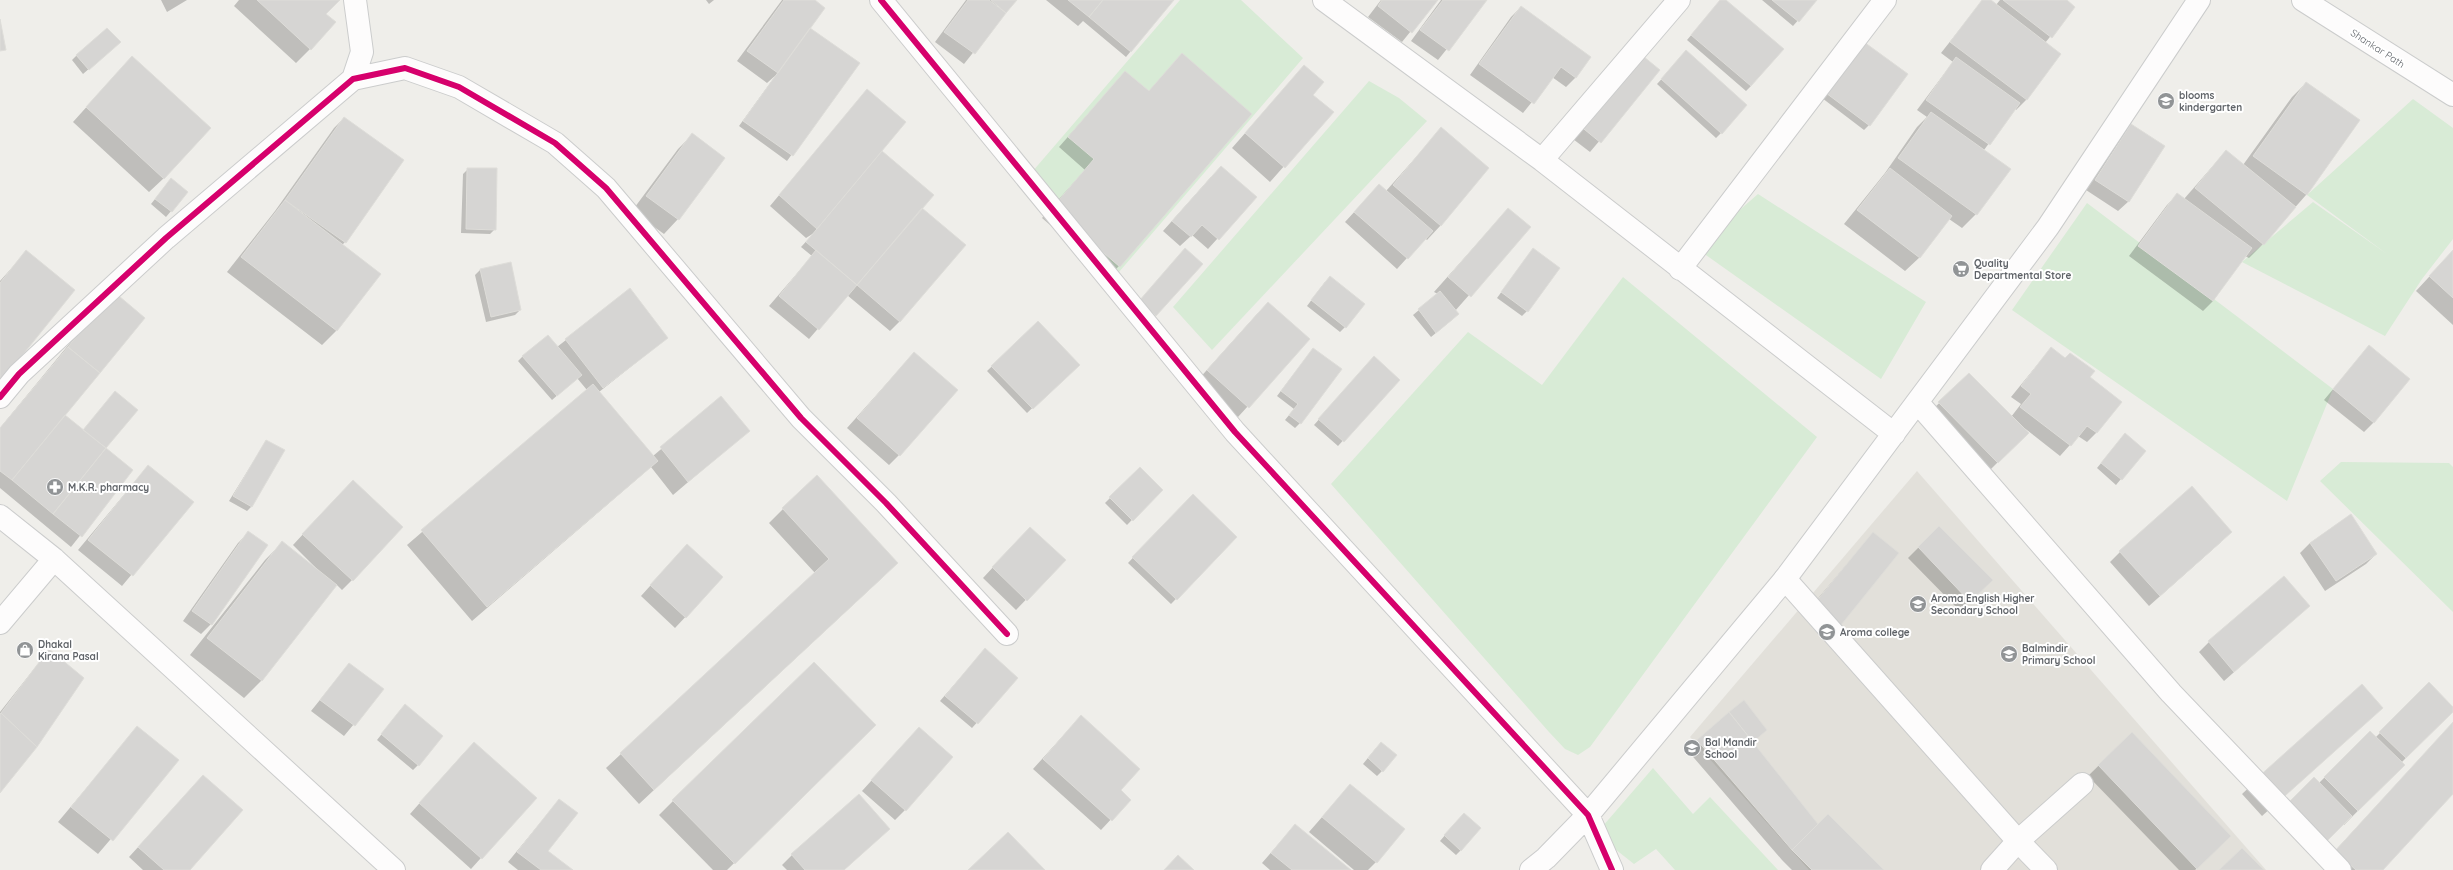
<svg xmlns="http://www.w3.org/2000/svg" width="2453" height="870" font-family="Quicksand,sans-serif">
<rect width="100%" height="100%" fill="#efeeea"/>
<!-- education -->
<path fill="#e2e0da" d="M1917 471 2266 870H1809L1690 737Z"/>
<!-- green -->
<path fill="#d8ebd6" d="M1180 0H1241L1303 58 1113 279 1032 172Z
M1369 81 1399 98 1427 121 1212 350 1173 307Z
M2413 99 2453 128V239L2422 279 2385 336 2242 262 2313 202 2387 254 2307 195Z
M1758 194 1926 302 1881 379 1696 248Z
M2087 203 2333 389 2287 501 2012 310Z
M1623 277 1817 437 1590 747 1578 755 1565 749 1549 732 1331 484 1468 332 1542 385Z
M2341 462 2449 463 2453 467V612L2320 481Z
M1653 768 1693 814 1710 797 1778 870H1675L1656 849 1634 864 1596 834Z"/>
<!-- shadow -->
<path fill="#0003" d="M161 0H187L167 12Z
M239 0H338L325 14 310 49 296 63 234 6Z
M706 0H714L709 4Z
M782 0H813L809 28 858 63 787 161 739 126 776 75 767 83 737 61Z
M966 0H1015L964 64 935 42Z
M1046 0H1173L1126 57 1083 21 1078 26Z
M1381 0H1436L1402 42 1368 17Z
M1441 0H1486L1438 60 1411 41Z
M1721 0H1724L1751 86 1746 91 1687 40Z
M1762 0H1816L1793 26Z
M1983 0H1989L1996 5 2000 0H2065L2074 7 2045 43 2060 54 2026 100 2016 110 2015 108 1984 150 1976 214 1962 228 1949 219 1920 257 1905 271 1844 224 1885 173 1917 127 1927 117 1917 110 1953 62 1941 53Z
M1521 7 1576 77 1566 87 1552 77 1523 113 1470 75 1511 17Z
M114 47 83 74 72 60 77 55Z
M1859 48 1869 125 1864 130 1822 98Z
M1182 55 1119 266 1109 276 1042 218 1085 170 1059 147 1125 72 1148 92Z
M1682 57 1721 133 1716 138 1657 84Z
M1304 66 1312 95 1332 112 1270 182 1232 148Z
M1659 70 1590 152 1569 136Z
M118 72 164 178 149 192 73 122Z
M2306 83 2359 121 2306 195 2263 244 2249 258 2245 256 2213 301 2203 311 2129 256 2167 205 2177 195 2184 199 2226 151 2243 165 2292 97Z
M867 90 881 151 932 195 921 208 900 321 890 331 847 295 809 339 769 306 812 256 801 247 814 233 806 238 770 206Z
M344 118 345 242 342 245 380 274 336 331 322 345 227 272 275 211 334 128Z
M2131 125 2129 201 2118 211 2086 190 2121 135Z
M1441 129V225L1427 240 1425 238 1397 269 1345 222 1379 185 1386 191Z
M693 134 724 158 678 219 664 234 632 211 678 149Z
M468 169 495 229 490 234 461 233 463 174Z
M1211 177 1255 197 1208 249 1192 235 1180 246 1163 231Z
M171 179 187 192 166 217 151 204Z
M1508 209 1529 227 1455 311 1453 319 1431 337 1413 315 1438 294 1434 292Z
M2453 251V325L2416 291Z
M26 252 0 382V281Z
M1529 254 1527 311 1522 316 1497 298Z
M511 263 520 310 515 315 486 322 475 275 480 270Z
M1325 282 1345 327 1340 332 1307 306Z
M630 290 667 338 599 392 653 456 721 398 748 431 673 495 651 467 472 621 407 545 587 390 577 378 552 400 518 361 523 356 557 347Z
M103 303 64 415 132 470 71 547 0 488V428Z
M1258 313 1309 339 1238 417 1197 381Z
M1038 322 1078 365 1027 413 987 371Z
M2051 348 2089 377 2097 432 2087 442 2078 436 2060 456 2023 427 2027 433 1988 472 1929 413 1969 374 2011 417 2021 404 2011 397Z
M1313 349 1300 423 1295 428 1285 420 1294 409 1277 396Z
M2360 357 2374 422 2364 432 2324 400Z
M905 363 899 455 889 465 847 428Z
M1369 363 1398 380 1338 446 1314 425Z
M2125 434 2144 451 2116 485 2097 468Z
M266 441 252 506 247 511 229 501Z
M148 466 192 502 122 586 78 550Z
M1140 468 1161 490 1127 525 1105 503Z
M343 491 352 580 342 590 336 584 262 680 244 698 190 655 265 560 282 543 324 576 293 545Z
M1193 495 1236 537 1171 604 1128 563Z
M783 509 883 577 639 804 606 768 815 573 769 523Z
M2350 515 2376 554 2366 564 2325 591 2300 553 2310 543Z
M1939 527 1981 590 1960 611 1908 558Z
M248 533 266 545 211 624 201 634 183 621 238 543Z
M1873 533 1841 624 1831 634 1805 614Z
M1020 538 1064 560 1016 610 983 578Z
M2221 542 2149 606 2110 562 2120 552Z
M677 556 722 578 675 628 641 596Z
M2309 606 2224 681 2199 652 2209 642Z
M49 650 0 792V712Z
M980 655 1017 678 972 728 940 701Z
M349 664 383 689 344 736 311 711Z
M2429 684 2453 710 2401 763 2403 765 2344 825 2319 783 2370 732 2376 737Z
M2382 708 2262 816 2242 794 2257 780Z
M400 711 418 765 413 770 377 740Z
M1730 713 1766 730 1752 742 1818 825 1882 870H1792L1782 860 1688 751Z
M2453 723V792L2382 870H2326L2321 866Z
M875 725 727 870H713L659 815 673 801Z
M1071 727 1119 790 1129 800 1101 830 1033 769Z
M137 728 178 760 98 854 58 822Z
M919 728 905 810 895 820 862 791Z
M2132 733 2220 846 2195 870H2179L2088 776Z
M1376 748 1382 771 1377 776 1363 764Z
M464 753 535 798 471 869 410 814Z
M203 776 188 870H143L129 857Z
M1350 785 1376 862 1368 870H1354L1309 832Z
M559 800 547 851 571 870H518L508 862Z
M1459 819 1461 850 1456 855 1440 841Z
M1295 825 1350 870H1270L1262 863Z
M889 829 844 870H787L782 865 792 855Z"/>
<!-- building -->
<path fill="#d6d5d3" stroke="#deddd9" d="M257 0H340L326 14 336 22 311 50Z
M784 0H815L825 8 778 73 747 51Z
M968 0H989L1006 13 975 54 944 32Z
M991 0H1017L1006 13Z
M1068 0H1103L1089 17Z
M1103 0H1174L1131 52 1089 17Z
M1382 0H1438L1412 33 1378 6Z
M1443 0H1487L1449 51 1420 30Z
M1720 0H1726L1784 49 1751 86 1691 35Z
M1772 0H1817L1799 22Z
M1982 0H1991L2061 54 2027 100 1950 42Z
M2003 0H2067L2075 7 2052 38Z
M1521 6 1591 57 1576 78 1561 67 1534 104 1479 64Z
M0 19 6 50 0 51Z
M107 28 121 42 89 70 76 55Z
M810 28 860 63 793 156 743 121Z
M1864 42 1908 74 1870 126 1826 93Z
M1686 50 1747 105 1722 134 1661 79Z
M1638 52 1660 70 1601 143 1579 125Z
M1182 53 1252 114 1120 267 1052 208 1094 159 1068 137 1125 71 1149 91Z
M132 56 211 128 164 179 86 107Z
M1956 57 2020 103 1990 145 1926 100Z
M1304 65 1324 82 1313 95 1334 112 1285 168 1245 133Z
M2306 82 2360 120 2307 195 2253 156Z
M867 89 906 122 817 229 779 195Z
M1931 112 2011 169 1977 215 1898 158Z
M344 117 404 160 346 243 285 200Z
M2131 124 2165 146 2129 202 2095 180Z
M1441 127 1489 168 1441 226 1393 185Z
M692 133 725 158 679 220 646 196Z
M2226 150 2296 207 2264 245 2195 188Z
M882 151 934 195 857 285 806 242Z
M1221 166 1257 197 1219 240 1202 225 1191 237 1172 221Z
M467 168H497L496 230 466 229Z
M1890 168 1952 216 1920 258 1857 210Z
M171 178 188 192 172 212 155 199Z
M1379 184 1433 231 1408 259 1354 212Z
M2177 193 2252 248 2213 301 2138 246Z
M285 200 381 274 337 331 241 257Z
M922 208 966 245 900 322 857 285Z
M1508 208 1531 227 1471 297 1448 277Z
M1185 248 1203 264 1156 316 1139 301Z
M1533 248 1560 268 1528 312 1501 292Z
M26 250 75 290 0 383V283Z
M816 250 857 285 819 330 779 296Z
M2453 250V298L2429 276Z
M511 262 521 310 491 317 480 269Z
M1330 276 1365 304 1346 328 1311 300Z
M630 288 668 338 603 388 565 339Z
M113 291 145 318 100 373 68 347Z
M1440 291 1459 314 1436 333 1418 309Z
M1268 302 1310 339 1249 408 1207 370Z
M1038 321 1080 365 1033 409 991 366Z
M548 335 582 375 557 396 522 356Z
M2369 345 2410 379 2374 423 2333 389Z
M68 347 100 373 12 480 0 471V428Z
M2051 347 2065 358 2070 353 2095 371 2090 377 2122 402 2097 433 2087 426 2071 446 2020 407 2031 394 2021 386Z
M1313 348 1342 369 1301 424 1289 415 1298 404 1281 391Z
M914 352 958 390 900 456 857 418Z
M1374 356 1400 380 1344 442 1318 419Z
M1969 373 2029 433 1998 463 1938 402Z
M593 384 658 461 487 607 421 530Z
M115 391 138 410 106 448 83 430Z
M721 396 750 431 688 482 660 447Z
M65 415 106 448 53 514 12 480Z
M2125 433 2146 451 2122 480 2101 463Z
M266 440 285 450 252 507 233 496Z
M106 448 133 470 82 537 53 514Z
M148 465 194 502 133 576 88 540Z
M1140 467 1163 490 1133 521 1109 497Z
M817 475 898 563 654 790 620 753 829 559 782 508Z
M353 480 403 527 353 581 302 534Z
M2192 486 2232 532 2160 596 2119 551Z
M1193 494 1237 537 1177 600 1132 557Z
M2351 514 2377 554 2336 581 2310 543Z
M1939 526 1993 580 1970 602 1918 547Z
M1030 527 1066 560 1027 601 992 567Z
M248 531 268 545 212 625 192 611Z
M1873 532 1899 553 1841 625 1815 603Z
M282 541 337 585 262 681 207 638Z
M687 544 723 577 686 618 650 585Z
M2284 576 2310 606 2234 672 2208 641Z
M985 648 1018 678 978 724 945 696Z
M49 649 84 678 37 747 1 713Z
M814 662 876 725 735 864 672 800Z
M349 663 384 689 355 726 320 700Z
M2429 682 2453 707V712L2406 758 2379 732Z
M2362 684 2383 708 2277 803 2256 779Z
M1744 700 1767 730 1753 742 1729 712Z
M405 704 443 736 419 766 381 734Z
M1729 712 1818 824 1792 850 1697 740Z
M1 713 37 747 0 793V714Z
M1081 715 1140 769 1121 790 1131 800 1112 821 1043 759Z
M2453 722V794L2383 870H2356L2335 851Z
M137 726 179 760 113 841 71 807Z
M919 727 953 757 906 811 871 780Z
M2370 731 2405 765 2358 811 2324 777Z
M2132 732 2231 836 2197 869 2098 765Z
M474 742 537 798 482 859 419 803Z
M1381 742 1397 755 1383 772 1368 758Z
M203 775 243 810 190 870H164L138 847Z
M2314 777 2352 816 2324 844 2286 805Z
M1350 784 1405 829 1377 863 1322 817Z
M859 794 890 829 844 870H805L791 854Z
M559 799 578 813 548 851 573 870H541L517 852Z
M1464 813 1481 828 1461 851 1444 835Z
M1828 814 1884 870H1812L1792 850Z
M1295 824 1351 870H1292L1271 853Z
M1008 832 1045 870H968Z
M2242 848 2264 870H2219Z
M1178 855 1194 870H1164Z"/>
<g fill="none" stroke-linecap="round" stroke-linejoin="round">
<!-- service casing -->
<g stroke="#cbcccc" stroke-width="24">
<path id="service" d="M1785 579 2018 841 2046 870
M1992 870 2018 841 2082 784"/>
</g>
<!-- minor casing -->
<g stroke="#cbcccc" stroke-width="24">
<path id="minor" d="M881 0 1235 432 1588 815 1612 870
M1324 0 1542 160 1894 434
M2303 0 2453 95
M353 79 362 52 355 0
M1542 160 1679 0
M1680 269 1885 0
M0 397 19 374 166 238 353 79 405 68 459 87 555 143 606 188 801 418 886 503 1007 634
M1918 403 2171 693 2340 870
M0 516 54 559 394 870
M0 623 54 559
M1531 870 1546 858 1588 815 1785 579 2048 227 2199 0"/>
</g>
<!-- service -->
<use href="#service" stroke="#fdfcfc" stroke-width="22"/>
<!-- minor -->
<use href="#minor" stroke="#fdfcfc" stroke-width="22"/>
<!-- cycleway casing -->
<g stroke="#fff" stroke-width="8">
<path id="cycleway" d="M881 0 1235 432 1588 815 1612 870
M0 397 19 374 166 238 353 79 405 68 459 87 555 143 606 188 801 418 886 503 1007 634"/>
</g>
<!-- cycleway -->
<use href="#cycleway" stroke="#d6006c" stroke-width="6"/>
</g>
<!-- icons -->
<defs>
<g id="school-disc" transform="scale(0.9)"><circle r="9.5" fill="#919496" stroke="#fff"/><path d="M0-5L7-2L0 1L-7-2ZM-4 1L0 2.5L4 1V4Q0 6-4 4Z" fill="#fff"/></g>
<g id="supermarket-disc" transform="scale(0.9)"><circle r="9.5" fill="#919496" stroke="#fff"/><path d="M-6-5.5h2.5l.6 2H6L4.5 2H-2.5L-4.4-4H-6ZM-1.5 3.2a1.3 1.3 0 1 0 .1 0ZM3 3.2a1.3 1.3 0 1 0 .1 0Z" fill="#fff"/></g>
<g id="pharmacy-disc" transform="scale(0.9)"><circle r="9.5" fill="#919496" stroke="#fff"/><path d="M-2-6h4v4h4v4h-4v4h-4v-4h-4v-4h4Z" fill="#fff"/></g>
<g id="university-disc" transform="scale(0.9)"><circle r="9.5" fill="#919496" stroke="#fff"/><path d="M0-5L7-2L0 1L-7-2ZM-4 1L0 2.5L4 1V4Q0 6-4 4Z" fill="#fff"/></g>
<g id="shop-disc" transform="scale(0.9)"><circle r="9.5" fill="#919496" stroke="#fff"/><path d="M-5-2.5h2.3a2.7 3.5 0 0 1 5.4 0H5L5.5 6h-11ZM-1.5-2.5h3a1.5 2.3 0 0 0-3 0Z" fill="#fff"/></g>
</defs>
<g fill-rule="evenodd">
<use href="#school-disc" x="2166" y="101"/>
<use href="#supermarket-disc" x="1961" y="269"/>
<use href="#pharmacy-disc" x="55" y="487"/>
<use href="#school-disc" x="1918" y="604"/>
<use href="#university-disc" x="1827" y="632"/>
<use href="#shop-disc" x="25" y="650"/>
<use href="#school-disc" x="2009" y="654"/>
<use href="#school-disc" x="1692" y="748"/>
</g>
<g text-anchor="middle" stroke-width="4" stroke-linejoin="round" paint-order="stroke">
<!-- street labels -->
<g font-size="10" fill="#5f6368" stroke="#fff">
<text transform="translate(2378 48) rotate(33)" y="4">Shankar Path</text>
</g>
<!-- poi labels -->
<g font-size="10" font-weight="bold" fill="#5f6368" stroke="#fff" text-anchor="start">
<text x="2179" y="99">blooms<tspan x="2179" dy="12">kindergarten</tspan></text>
<text x="1974" y="267">Quality<tspan x="1974" dy="12">Departmental Store</tspan></text>
<text x="68" y="491">M.K.R. pharmacy</text>
<text x="1931" y="602">Aroma English Higher<tspan x="1931" dy="12">Secondary School</tspan></text>
<text x="1840" y="636">Aroma college</text>
<text x="38" y="648">Dhakal<tspan x="38" dy="12">Kirana Pasal</tspan></text>
<text x="2022" y="652">Balmindir<tspan x="2022" dy="12">Primary School</tspan></text>
<text x="1705" y="746">Bal Mandir<tspan x="1705" dy="12">School</tspan></text>
</g>
</g>
</svg>
